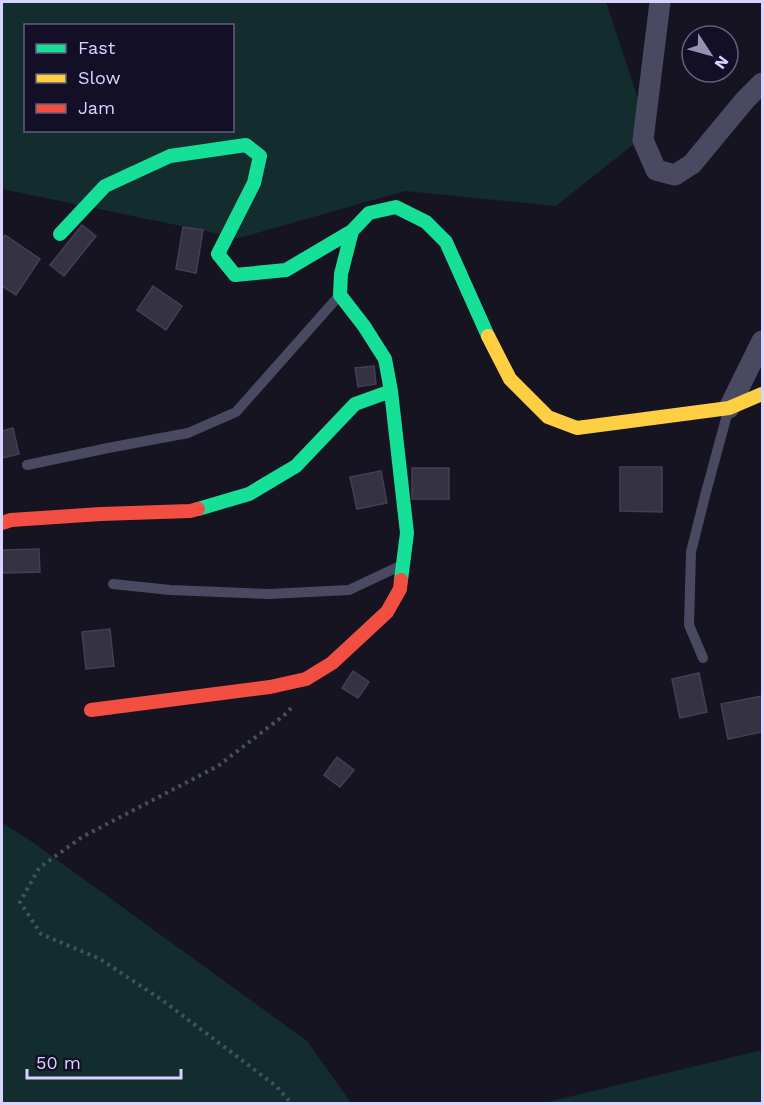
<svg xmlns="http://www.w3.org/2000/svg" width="764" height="1105" font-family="'Work Sans',sans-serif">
<rect width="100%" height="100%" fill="#161421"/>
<!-- green -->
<path fill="#132c2d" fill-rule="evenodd" d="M2 2H606L649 132 556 206 405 191 239 238 2 189ZM26 26H232V130H26Z
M2 823 31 841 307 1041 351 1103H2Z
M762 1050V1103H543Z"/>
<!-- building -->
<path fill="#343243" stroke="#433f54" stroke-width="1.5" d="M82 225 96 236 64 276 50 265Z
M183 227 203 230 196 273 176 269Z
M5 235 40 259 16 295 2 286V240Z
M153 286 182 306 166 330 137 310Z
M374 366 376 384 358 387 355 368Z
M13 428 19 454 2 458V431Z
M620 467H662V512L620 511Z
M412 468H449V499H412Z
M381 471 387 503 357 509 350 477Z
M39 549 40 572 2 573V550Z
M110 629 114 666 86 669 82 632Z
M353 671 369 682 358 698 342 688Z
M699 673 707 712 680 718 672 679Z
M762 696V732L728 739 721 704Z
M337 757 354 770 340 787 324 775Z"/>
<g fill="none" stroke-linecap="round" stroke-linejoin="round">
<!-- path -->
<path stroke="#44505f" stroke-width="4" stroke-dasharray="3 4.5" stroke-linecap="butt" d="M291 708 287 713 218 766 82 837 39 868 20 902 41 934 100 959 162 1000 276 1086 292 1104"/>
<!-- lane -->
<path stroke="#4a4962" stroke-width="10" d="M27 465 108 448 188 433 236 412 338 297
M113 584 170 590 269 594 349 590 400 566
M703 658 689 625 691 552 705 496 728 411"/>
<!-- street -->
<path stroke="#4a4962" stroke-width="21" d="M660 2 643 140 656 170 675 175 692 164 745 100 762 83
M729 408 762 341"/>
<!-- fast -->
<path stroke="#16e098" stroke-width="14" d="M60 234 105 186 170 156 246 145 260 156 254 183 218 254 235 275 286 270 352 231
M198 509 249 494 296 466 355 404 391 391
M401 580 407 533 391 391 385 359 364 326 340 295 341 274 352 231 369 213 396 207 426 222 446 242 488 336"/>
<!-- slow -->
<path stroke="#ffcf43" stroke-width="14" d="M488 336 510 379 548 417 577 428 729 408 762 394"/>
<!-- jam -->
<path stroke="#f24e42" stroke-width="14" d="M2 523 11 520 101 514 190 511 198 509
M91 710 270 687 306 679 332 663 387 612 400 589 401 580"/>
</g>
<!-- border -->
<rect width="764" height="1105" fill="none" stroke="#d9d4ff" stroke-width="6"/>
<!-- legend -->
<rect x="24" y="24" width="210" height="108" fill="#130f26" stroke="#625e7d" stroke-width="1.5"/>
<rect x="36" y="44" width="30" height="9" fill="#16e098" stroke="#625e7d" stroke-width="1.5"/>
<text x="78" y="54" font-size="18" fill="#d9d4ff">Fast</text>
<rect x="36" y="74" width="30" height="9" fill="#ffcf43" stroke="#625e7d" stroke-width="1.5"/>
<text x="78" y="84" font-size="18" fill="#d9d4ff">Slow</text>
<rect x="36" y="104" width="30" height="9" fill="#f24e42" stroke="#625e7d" stroke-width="1.5"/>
<text x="78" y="114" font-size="18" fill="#d9d4ff">Jam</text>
<!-- north arrow -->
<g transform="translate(710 54) rotate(126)"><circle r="28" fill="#130f26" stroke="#625e7d" stroke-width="1.5"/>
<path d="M0-4.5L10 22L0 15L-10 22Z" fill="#9591b1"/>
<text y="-9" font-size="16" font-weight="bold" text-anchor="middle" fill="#d9d4ff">N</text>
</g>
<!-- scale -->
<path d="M27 1069v9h154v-9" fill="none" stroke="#d9d4ff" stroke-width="3"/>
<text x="36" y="1069" font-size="18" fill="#d9d4ff" stroke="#130f26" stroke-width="4.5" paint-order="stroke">50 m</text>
</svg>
